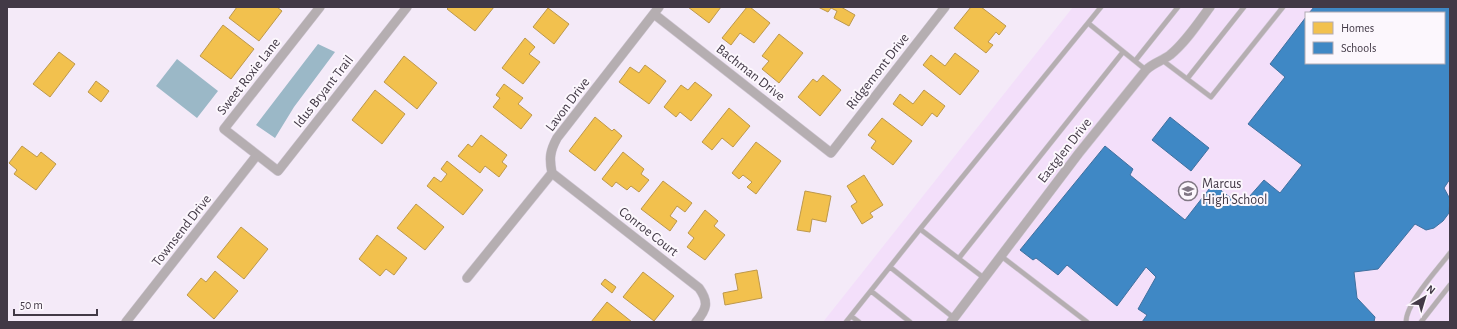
<svg xmlns="http://www.w3.org/2000/svg" width="1457" height="329" font-family="'Alegreya Sans',sans-serif">
<rect width="100%" height="100%" fill="#f4eaf8"/>
<!-- built -->
<path fill="#f3dffa" fill-rule="evenodd" d="M1073 7H1450V320L1448 322H823ZM1306 13H1444V63H1306Z"/>
<!-- water -->
<path fill="#9bb8c7" d="M318 44 335 52 294 107 275 138 256 125Z
M177 59 218 91 197 118 156 86Z"/>
<!-- homes -->
<path fill="#f2c14e" stroke="#bd984c" d="M237 7H277L282 11 259 41 229 18Z
M449 7H494L475 31 447 9Z
M688 7H721L709 23Z
M747 7H750L770 23 754 43 740 33 731 45 722 38Z
M818 7H841L855 15 849 26 834 18 837 11 831 8 828 12Z
M971 7H981L1006 26 999 35 996 32 988 42 993 45 986 53 954 28Z
M548 8 569 24 554 44 533 27Z
M223 25 254 49 231 79 200 56Z
M779 34 803 53 779 83 762 69 769 61 762 56Z
M525 38 535 47 529 54 540 62 523 84 502 68Z
M59 52 75 64 50 97 33 84Z
M955 53 979 71 960 95 923 65 931 55 945 66Z
M404 56 437 83 417 109 384 82Z
M645 65 666 81 649 104 619 82 630 67 639 73Z
M823 75 841 90 820 116 798 97 813 79 817 82Z
M96 81 109 91 101 102 88 92Z
M695 82 712 95 691 121 680 112 676 117 664 107 681 85 688 90Z
M504 84 523 98 518 104 532 115 521 129 493 107 500 98 496 95Z
M375 90 405 114 382 144 352 120Z
M924 90 945 106 937 117 932 113 922 126 893 104 900 94 913 104Z
M729 108 750 126 733 147 722 138 712 150 702 142Z
M595 117 612 131 614 129 622 136 595 171 569 151Z
M882 118 912 141 893 165 871 148 876 141 868 135Z
M481 135 507 155 502 162 507 166 499 177 485 166 480 173 458 156 468 144 472 147Z
M756 142 781 161 756 194 747 187 752 182 743 175 739 179 732 173Z
M22 146 37 157 41 152 56 164 36 190 14 174 17 170 9 163Z
M623 152 644 169 641 174 649 180 639 192 631 186 627 190 616 182 612 187 602 179Z
M447 161 483 190 463 215 427 186 434 177 441 182 447 174 441 169Z
M864 175 883 205 870 213 873 217 862 224 851 206 857 202 847 186Z
M663 181 692 203 685 212 677 206 670 216 677 221 670 231 641 209Z
M805 191 831 196 826 222 812 219 810 232 797 230Z
M416 204 444 227 425 250 397 228Z
M705 210 718 221 714 226 725 235 705 260 687 247 694 238 688 233Z
M241 227 268 249 244 279 217 257Z
M377 235 407 258 394 275 386 269 380 276 359 259Z
M757 270 762 298 725 305 723 293 738 290 735 274Z
M215 271 238 291 214 319 187 295 201 278 206 282Z
M643 272 674 296 654 321 623 297Z
M605 279 616 287 612 293 601 284Z
M607 302 632 322H591Z"/>
<!-- schools -->
<path fill="#3f88c5" stroke="#40709f" d="M1314 7H1450V179L1444 188 1450 199 1449 213 1443 221 1434 228 1426 230 1415 224 1378 269 1354 272 1357 298 1375 317 1374 322H1142L1147 315 1138 309 1156 277 1146 267 1117 306 1067 265 1058 275 1036 258 1033 260 1020 250 1105 146 1133 169 1130 175 1185 220 1213 184 1241 206 1264 180 1280 193 1302 165 1248 124 1285 77 1270 64 1306 17V63H1444V13H1309Z
M1170 117 1209 148 1191 171 1152 140Z"/>
<g fill="none" stroke-linecap="round" stroke-linejoin="round">
<!-- lane casing -->
<g stroke="#d0c7d4" stroke-width="5.5">
<path id="lane" d="M1101 7 1088 23 1146 70
M1162 60 1211 97 1283 7
M1135 61 1178 7
M1187 79 1244 7
M920 229 1088 23
M1001 256 1087 322
M959 258 1123 52
M890 267 954 318
M871 291 910 322
M851 316 859 322
M846 322 920 229 984 278
M1406 322C1406 303 1438 269 1450 253
M1421 322 1450 285"/>
</g>
<!-- street casing -->
<g stroke="#d0c7d4" stroke-width="10">
<path id="street" d="M320 7 224 129 278 171 407 7
M654 14 831 153 945 7
M552 173 699 288C709 302 707 309 696 322
M467 278 552 173C549 158 550 151 557 138L659 7
M126 322 257 155
M951 322 1079 153 1146 70C1153 63 1162 61 1170 55 1186 42 1198 23 1210 7"/>
</g>
<!-- lane -->
<use href="#lane" stroke="#b5aeb1" stroke-width="4.5"/>
<!-- street -->
<use href="#street" stroke="#b5aeb1" stroke-width="9"/>
</g>
<!-- icons -->
<defs>
<g id="school-ring" transform="scale(1)"><circle r="9.5" fill="#fcf7fd" stroke="#807784" stroke-width="1.5"/><path d="M0-5L7-2L0 1L-7-2ZM-4 1L0 2.5L4 1V4Q0 6-4 4Z" fill="#807784"/></g>
</defs>
<g fill-rule="evenodd">
<use href="#school-ring" x="1188" y="191"/>
</g>
<g text-anchor="middle" stroke-width="4" stroke-linejoin="round" paint-order="stroke">
<!-- street labels -->
<g font-size="14" fill="#423946" stroke="#fcf7fd">
<text transform="translate(877 71) rotate(-52)" y="5">Ridgemont Drive</text>
<text transform="translate(751 72) rotate(38)" y="5">Bachman Drive</text>
<text transform="translate(248 76) rotate(-52)" y="5">Sweet Roxie Lane</text>
<text transform="translate(323 91) rotate(-52)" y="5">Idus Bryant Trail</text>
<text transform="translate(567 104) rotate(-53)" y="5">Lavon Drive</text>
<text transform="translate(1064 150) rotate(-52)" y="5">Eastglen Drive</text>
<text transform="translate(181 230) rotate(-52)" y="5">Townsend Drive</text>
<text transform="translate(649 231) rotate(38)" y="5">Conroe Court</text>
</g>
<!-- poi labels -->
<g font-size="14" fill="#423946" stroke="#fcf7fd" text-anchor="start">
<text x="1202" y="188">Marcus<tspan x="1202" dy="16">High School</tspan></text>
</g>
</g>
<!-- border -->
<rect width="1457" height="329" fill="none" stroke="#423946" stroke-width="16"/>
<!-- legend -->
<rect x="1305" y="12" width="140" height="52" fill="#fcf7fd" stroke="#b2abb4"/>
<rect x="1313" y="22" width="20" height="12" fill="#f2c14e" stroke="#b2abb4"/>
<text x="1341" y="32" font-size="12" fill="#423946">Homes</text>
<rect x="1313" y="42" width="20" height="12" fill="#3f88c5" stroke="#b2abb4"/>
<text x="1341" y="52" font-size="12" fill="#423946">Schools</text>
<!-- north arrow -->
<g transform="translate(1425 297) rotate(38)" stroke="#fcf7fd" stroke-width="3" paint-order="stroke">
<path d="M0-3L7 15L0 10L-7 15Z" fill="#423946"/>
<text y="-6" font-size="11" font-weight="bold" text-anchor="middle" fill="#423946">N</text>
</g>
<!-- scale -->
<path d="M14 309v6h83v-6" fill="none" stroke="#423946" stroke-width="2"/>
<text x="20" y="309" font-size="12" fill="#423946" stroke="#fcf7fd" stroke-width="3" paint-order="stroke">50 m</text>
</svg>
